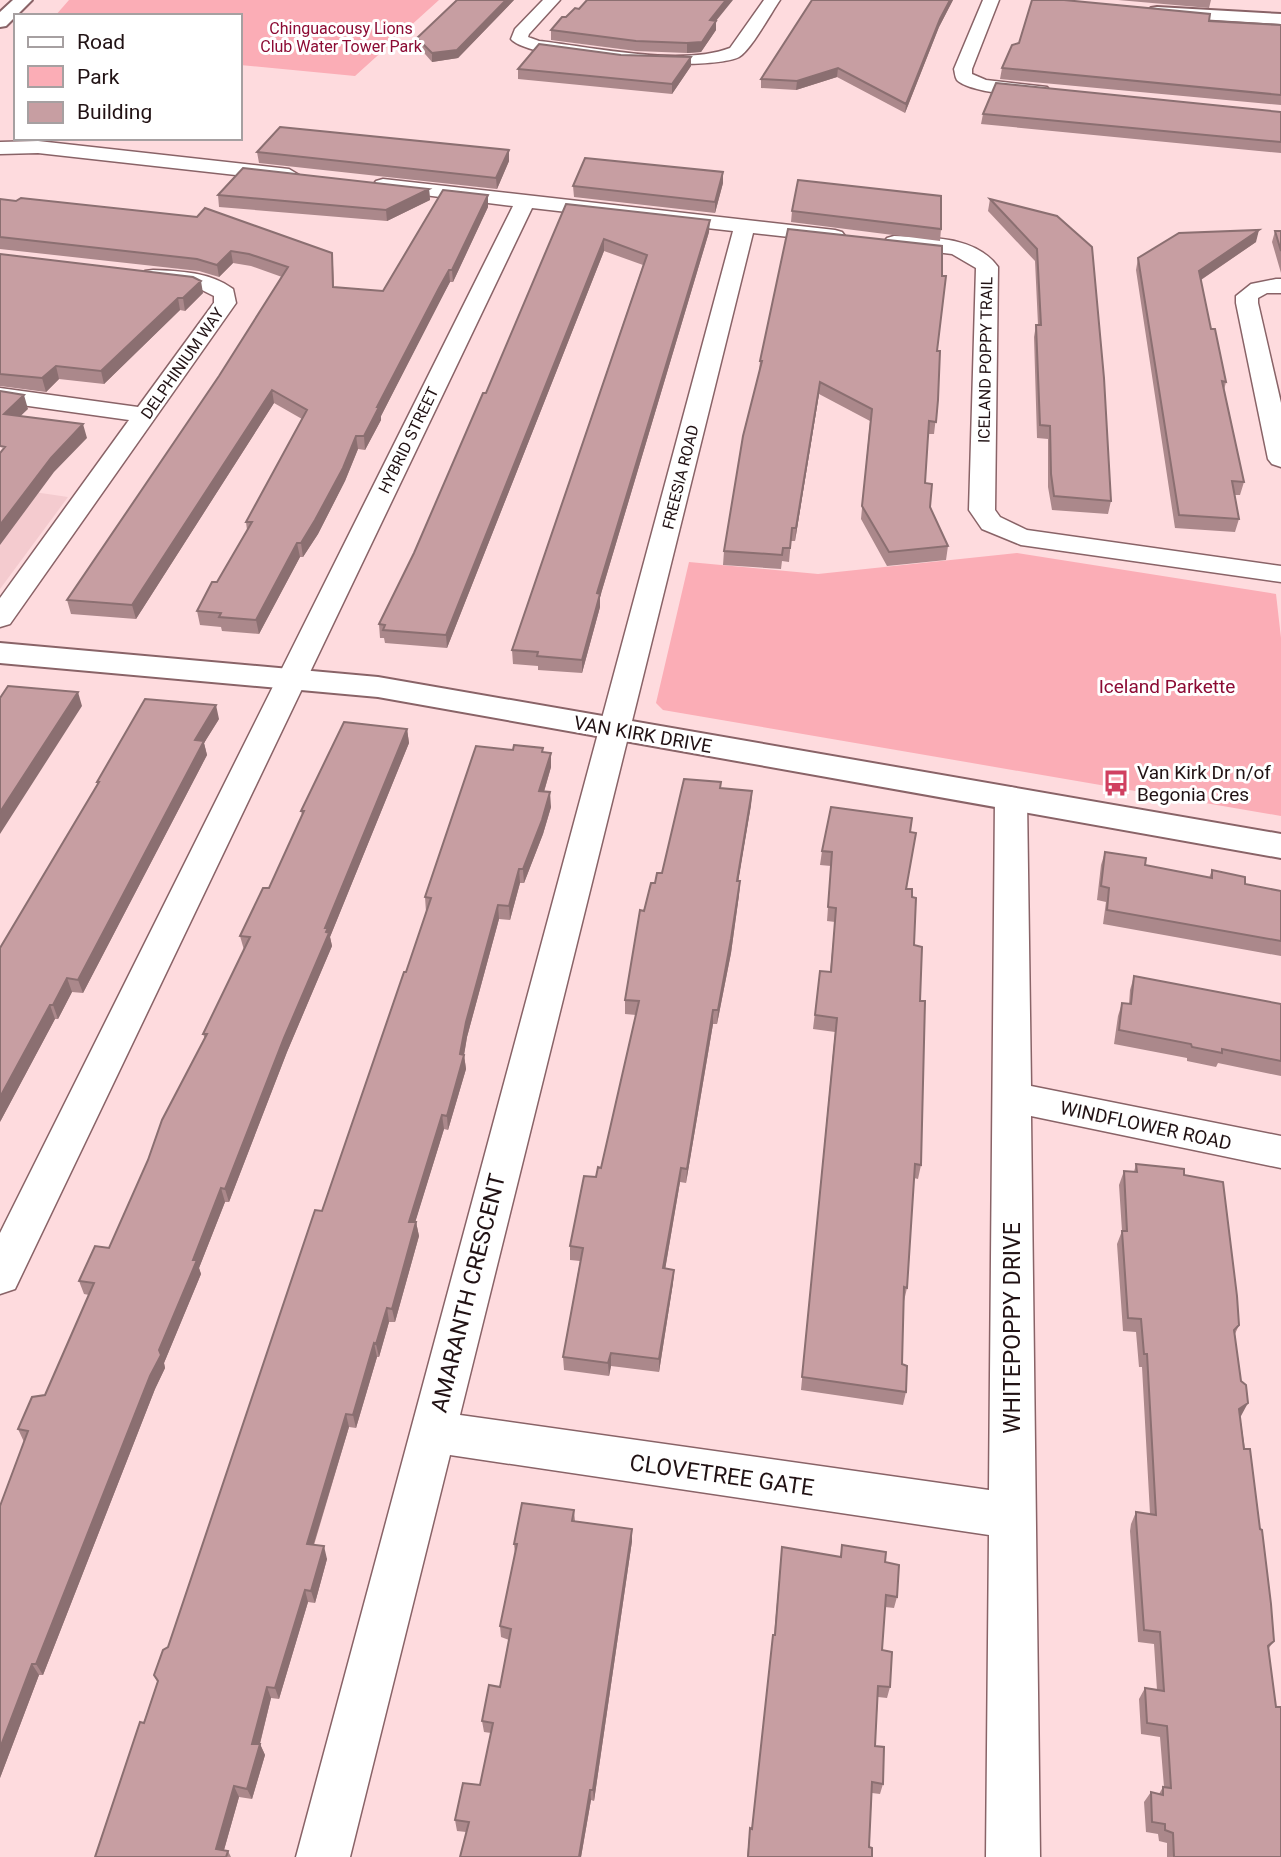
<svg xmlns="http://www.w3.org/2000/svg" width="1281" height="1857" font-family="Roboto,sans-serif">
<rect width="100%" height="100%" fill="#fedbde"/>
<!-- built -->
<path fill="#f4cbcf" d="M0 487 68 497 0 589Z"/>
<!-- green -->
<path fill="#fbadb6" d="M69 0H439L355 76 240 65V16H55Z
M1017 553 1276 594 1281 638V816L663 710 656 703 689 562 818 574Z"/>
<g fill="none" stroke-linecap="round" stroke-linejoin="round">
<!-- street casing -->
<g stroke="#896367" stroke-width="3">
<path id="street" d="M543 0H560L529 34 528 37 539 41C592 47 681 67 730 48L764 0H780C771 13 751 50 739 57 710 72 530 62 511 39L515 29Z
M983 0H999L972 69V74L986 80 1047 87 1050 91 1047 95C1032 99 968 92 957 80 955 77 955 73 954 69Z
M38 141 289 169 299 175 289 181 38 153 0 154V142Z
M383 179 835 230 842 232 845 236 842 240 835 242 753 233 460 1415 989 1490 995 798 1000 791 1011 787 1022 791 1027 798 1031 1086 1281 1136V1168L1031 1116 1040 1857H986L989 1535 450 1455 350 1857H296L733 231 532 208 15 1289 0 1294V1233L513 206 376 189 373 185 376 181Z
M894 236C929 238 975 235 998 267L995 510 1000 517 1027 530 1281 566V582L1021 545 982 529 969 510 976 268 952 254 887 246 884 242 887 238Z
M153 270C180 271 210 272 233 289L236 303 10 624 0 627V598L129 420 0 402V388L138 407 214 303V296L196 287 145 281 142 276 145 271Z
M1276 279H1281V293H1267L1258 298V303L1281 403V467L1272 464 1268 459 1236 303V296L1251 284Z"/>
</g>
<!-- secondary casing -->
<g stroke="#896367" stroke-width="4">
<path id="secondary" d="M13 0H32L6 26 0 27V12Z
M1157 7 1281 14V24L1151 16 1148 12 1151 8Z
M0 643 378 677 1281 834V858L378 697 0 663Z"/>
</g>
<!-- street -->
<use href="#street" fill="#fff" fill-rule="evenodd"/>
<!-- secondary -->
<use href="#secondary" fill="#fff" fill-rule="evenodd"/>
</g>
<!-- wall -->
<path fill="#ab888b" d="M457 0H514L458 58 432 62 418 46 417 38Z
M812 0H953L939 27 905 113 837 77 796 90 761 88V79Z
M1118 0H1211L1209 8Z
M716 21V30L701 52 687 53 636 51 551 40V30Z
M1209 21 1281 25V105L1000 79 1002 68 1019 43Z
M621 55 691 66 672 94 518 79V69Z
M1281 112V153L981 124 983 114Z
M257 152 509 161 497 189 259 163Z
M723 183 715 213 574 197 573 186Z
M429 189 430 200 387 221 219 207 218 195Z
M488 195V207L453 282H450L440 300 381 416V420L365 450 358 449 345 481 318 534 303 557H300L259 634 222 631 221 627 200 625 197 611 217 582 247 530 246 522 302 419 274 403 136 619 71 614 67 600 219 376 282 277 251 266 233 263 219 277 199 271 0 249V199L333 265 334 287 383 291Z
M990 199 1057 216 1111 501 1108 514 1052 510 1048 487V439L1037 438 1034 337 1036 325H1038L1035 261 988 211Z
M566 204 709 232 600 597V607L582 673 538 670V666L513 664 512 650 643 265 604 251 447 648 385 643 384 638H380L379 624 414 553 486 393Z
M792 211 941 229 940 241 791 222Z
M1275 231H1281V273L1272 242Z
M1256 242 1201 280 1211 329 1226 382 1224 390 1244 482 1240 495H1235L1239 519 1235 532 1175 528 1136 270 1138 258Z
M0 254 203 293 185 311 180 310 104 384 59 379 46 392 0 386Z
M937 351 938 400 934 434H928L925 483 930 507 948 546 946 560 887 566 861 519 870 421 819 394 795 541H791L789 562 782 561 781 569 723 565 724 551 759 372 760 361Z
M219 719 204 743 207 755 83 993 72 992 58 1019H55L0 1122 98 784 97 782Z
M407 729 409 743 330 937 332 946 287 1052 229 1202H225L199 1268 201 1274 164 1363 165 1368 155 1389 43 1675H39L0 1778 24 1442 18 1429 45 1395 89 1295 84 1294 79 1281 109 1248 205 1039 203 1034 244 950 240 936 269 888 302 815 301 811Z
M543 752 551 753V767L544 792 551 807 543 834 524 883H520L510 920 499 919 467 1037 464 1055 466 1069 448 1130 444 1129 415 1222H416L419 1236 395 1322H389L379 1357H377L356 1428 349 1427 314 1545 327 1559 315 1603 308 1602 279 1699 271 1698 260 1744 265 1755 252 1799 239 1797 224 1850 228 1851 231 1857H95L158 1683 154 1675 168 1647 406 972 426 912 425 897Z
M721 788 752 791 751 805 738 881H740L739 895 731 953 717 1024H713L686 1183 680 1182 665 1269 674 1270 673 1283 659 1372 611 1366 609 1376 564 1370 563 1357 580 1261 570 1260V1246L601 1168 636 1015 625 1014V1000L644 911 655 883Z
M910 832 907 889 920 1001 921 1165 918 1179 914 1178 907 1288 904 1301 902 1364 906 1392 903 1405 801 1390 835 1032 813 1029 820 971 830 972 835 922 827 921 831 866 820 865 822 851Z
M1105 852 1145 865 1209 878 1212 870 1245 884 1281 891V956L1103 924 1106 902 1097 900 1101 865Z
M1134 976 1281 1004V1076L1218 1063 1216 1067 1187 1061V1058L1114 1044 1118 1016 1122 1003 1129 1004 1130 990Z
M1136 1164 1184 1175 1239 1325 1235 1334 1241 1416H1240L1274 1641 1269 1648 1281 1857H1167V1843L1159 1841 1158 1834 1146 1832 1144 1802 1151 1792 1159 1794 1163 1787H1164L1160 1737 1141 1734 1139 1699 1145 1688 1157 1690 1154 1644 1138 1642 1130 1531 1131 1524 1136 1512 1150 1514 1142 1367H1139L1136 1332 1123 1331 1117 1244 1122 1231 1119 1185 1124 1171 1134 1172Z
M574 1510 575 1521 632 1529V1541L594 1801 591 1800 581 1857H460L466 1832 457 1831 455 1820 480 1785 491 1733 484 1732 482 1721 500 1687 509 1640 501 1637 500 1626 515 1553 514 1544Z
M842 1545 885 1562 897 1597 894 1608 885 1607 882 1650 890 1687 887 1698 878 1697 875 1746 883 1784 880 1794 872 1793 869 1847 872 1857H747L750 1828 752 1829 774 1635 782 1547 840 1557Z"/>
<!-- shaded-wall -->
<path fill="#8b6f71" d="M506 0H514L458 58 432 62V53Z
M726 0H733L716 21V30L701 52 687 53V43L710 20Z
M950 0H953L939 27 905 113 906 104 940 19Z
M691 57V66L672 94V84Z
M838 68 837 77 796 90 797 81Z
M509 150V161L497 189 496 178Z
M723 172V183L715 213V202Z
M429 189 430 200 387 221 386 210Z
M488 195V207L453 282 452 270Z
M710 220 709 232 600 597V607L582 673V660L597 593Z
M1259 230 1256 242 1196 283 1199 271Z
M604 239V251L447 648 446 635Z
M231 251 233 263 219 277 217 265Z
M449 270 450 282 381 416V420L365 450 364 436 377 407Z
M201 281 203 293 185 311 183 298Z
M178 298 180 310 104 384 101 371Z
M56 366 59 379 46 392 42 378Z
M820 382 819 394 795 541 796 528Z
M272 390 274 403 136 619 132 605Z
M24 395 28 409 8 428 4 414Z
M83 424 87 438 54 472 0 545V525L51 458Z
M356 436 358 449 345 481 318 534 303 557 301 543Z
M297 543 300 557 259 634 256 620Z
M78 692 82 706 0 834V812Z
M216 705 219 719 204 743 207 755 83 993 78 980 195 740Z
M407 729 409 743 330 937 332 946 287 1052 229 1202 225 1189 325 928Z
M551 753V767L540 805 539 791Z
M752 791 751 805 736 895 737 881Z
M550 792 551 807 543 834 524 883 523 869Z
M519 869 520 883 510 920 509 906Z
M740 881 739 895 731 953 717 1024 718 1010Z
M498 905 499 919 467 1037 463 1061 464 1055 466 1069 448 1130 447 1116 466 1022Z
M67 978 72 992 58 1019 53 1005Z
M50 1005 55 1019 0 1122V1097Z
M713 1010V1024L686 1183 687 1169Z
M442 1115 444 1129 411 1236 409 1222Z
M681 1168 680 1182 663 1282V1268Z
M221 1188 225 1202 199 1268 201 1274 164 1363 165 1368 155 1389 43 1675 36 1664 159 1350Z
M416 1222 419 1236 395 1322 392 1309Z
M674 1270 673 1283 659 1372V1359Z
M387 1308 389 1322 379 1357 376 1344Z
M374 1343 377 1357 356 1428 353 1415Z
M611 1353V1366L609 1376 608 1363Z
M1248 1403 1241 1416 1233 1422 1239 1409Z
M346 1414 349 1427 310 1556 307 1544Z
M632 1529V1541L594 1801 593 1790Z
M324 1546 327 1559 315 1603 311 1591Z
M305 1590 308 1602 279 1699 275 1688Z
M32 1664 39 1675 0 1778V1748Z
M267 1687 271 1698 257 1755 252 1744Z
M260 1744 265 1755 252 1799 247 1789Z
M234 1786 239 1797 222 1857 216 1849Z
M590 1790 591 1800 581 1857H579Z"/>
<!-- building -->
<path fill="#c79ea2" stroke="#8b6f71" stroke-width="2" d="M457 0H506L457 50 432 53 417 38Z
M587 0H726L710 20 716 21 702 42 687 43 636 41 551 30 562 17H566L575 8 579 9Z
M812 0H950L940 19 906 104 838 68 797 81 761 79Z
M1032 0H1064L1210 14 1209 21 1281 25V95L1002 68 1012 45 1019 43Z
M539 44 621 55 691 57 672 84 518 69Z
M996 83 1281 112V142L983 114Z
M280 127 509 150 496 178 257 152Z
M585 158 723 172 715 202 573 186Z
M243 168 429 189 386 210 218 195Z
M798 180 941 196V229L792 211Z
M443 190 488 195 452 270H449L439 288 377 407H379L364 436H356L343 468 315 520 301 543H297L256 620 219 617 221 613 197 611 212 582H217L252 522H246L307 410 272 390 132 605 67 600 219 376 288 267 249 254 231 251 217 265 197 259 0 237V199L16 201 21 198 197 217 205 208 332 253 333 287 383 291Z
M990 199 1057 216 1092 247 1104 378 1111 501 1054 496 1051 474 1050 426 1040 425 1036 325H1041L1037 249Z
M566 204 710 220 597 593 600 594 582 660 537 656 538 652 512 650 647 255 604 239 446 635 383 630 385 625 379 624 414 553 483 393H486Z
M788 229 942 246V276H946L937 351H940L938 400 936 422 929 421 925 483 932 484 930 507 948 546 889 552 862 506 872 409 820 382 796 528H792L790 548H783L782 555 724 551 743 436 762 361H760Z
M1259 230 1199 271 1211 329H1215L1226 382 1222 381 1244 482 1232 481 1239 519 1179 515 1138 258 1179 233Z
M1275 231H1281V251Z
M0 254 193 277 201 281 183 298H178L101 371 56 366 42 378 0 374Z
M0 391 24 395 4 414 83 424 51 458 0 525V453L5 447 0 446Z
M8 686 78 692 0 812V698Z
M145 699 216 705 195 740 204 741 78 980 67 978 53 1005H50L0 1097V948L99 782H97Z
M344 722 407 729 325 928H328L326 932 329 933 284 1038 225 1189 221 1188 193 1260H197L159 1350 161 1355 150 1376 36 1664H32L0 1748V1506L28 1431 18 1429 32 1397 45 1395 94 1283 79 1281 95 1246 109 1248 148 1160 162 1120 207 1034H203L250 937 240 936 263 888H269L304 811H301Z
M514 745 543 748 542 752 551 753 539 791 550 792 542 820 523 869H519L509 906 498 905 466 1022 460 1054 464 1055 447 1116 442 1115 409 1222H416L392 1309 387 1308 376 1344 374 1343 353 1415 346 1414 307 1544 324 1546 311 1591 305 1590 275 1688 267 1687 252 1744H260L247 1789 234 1786 216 1849 228 1851 226 1857H95L140 1722 144 1723 158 1681 154 1675 163 1650 168 1647 315 1210 322 1211 404 972H406L431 898 425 897 476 746 513 750Z
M684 779 721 782 720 788 752 791 737 881H740L731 939 718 1010H713L687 1169 681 1168 663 1268 674 1270 659 1359 611 1353 608 1363 563 1357 583 1248 570 1246 584 1176 596 1177 598 1167 601 1168 639 1001 625 1000 640 910 644 911 651 883H655L657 873H662Z
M831 807 912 818 910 832 916 833 906 889H912V897L916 898 914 945 922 947 920 1001H925L921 1165 915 1164 907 1288 904 1287 902 1364 907 1366 906 1392 802 1377 837 1018 815 1015 820 971 831 972 836 908 828 907 832 852 822 851Z
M1105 852 1146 858 1145 865 1212 878V870L1245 877V884L1281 891V941L1107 910 1109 888 1101 886Z
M1134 976 1281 1004V1061L1222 1049V1053L1192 1047 1191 1044 1119 1030 1122 1003 1131 1004Z
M1136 1164 1184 1169V1175L1223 1182 1237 1296 1239 1325 1234 1330 1241 1381 1246 1385 1248 1403 1239 1409 1244 1449H1250L1260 1529 1262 1530 1271 1604 1274 1641 1268 1646 1276 1707H1281V1857H1174L1173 1833 1165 1830V1824L1152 1822 1151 1792 1163 1795V1787L1171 1788 1167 1726 1147 1723 1145 1688 1164 1691 1160 1632 1144 1630 1136 1519V1512L1156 1515 1147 1354H1144L1141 1319 1128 1318 1122 1231H1127L1124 1171 1137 1172Z
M522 1503 574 1510 572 1521 632 1529 593 1790H590L579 1857H460L469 1822 455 1820 463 1783 480 1785 493 1723 482 1721 489 1685 500 1687 511 1629 500 1626 517 1544H514Z
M842 1545 886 1552 885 1562 899 1565 897 1597 886 1595 882 1650 892 1652 890 1687 878 1686 875 1746 884 1747 883 1784 872 1782 869 1847 872 1848V1857H748L750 1828 752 1829 773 1635H775L782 1547 841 1557Z"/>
<!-- icons -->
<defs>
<g id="bus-bare" transform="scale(2.1)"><path d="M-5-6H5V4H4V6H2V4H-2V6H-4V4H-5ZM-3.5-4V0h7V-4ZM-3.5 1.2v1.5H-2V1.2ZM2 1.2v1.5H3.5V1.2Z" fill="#d04060" stroke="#fff" stroke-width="2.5" paint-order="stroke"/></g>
</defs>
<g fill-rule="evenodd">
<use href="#bus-bare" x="1116" y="783"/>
</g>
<g text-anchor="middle" stroke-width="6" stroke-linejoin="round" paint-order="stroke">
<!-- far-park labels -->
<g font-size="16" fill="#8c0b34" stroke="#fff">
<text x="341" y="34">Chinguacousy Lions<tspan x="341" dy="18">Club Water Tower Park</tspan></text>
</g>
<!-- far-street labels -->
<g font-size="16" fill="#211214" stroke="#fff">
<text transform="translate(985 360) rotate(-89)" y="6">ICELAND POPPY TRAIL</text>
<text transform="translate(182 363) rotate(-55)" y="6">DELPHINIUM WAY</text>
<text transform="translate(408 440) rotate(-64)" y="6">HYBRID STREET</text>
<text transform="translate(680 477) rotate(-76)" y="6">FREESIA ROAD</text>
</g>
<!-- park labels -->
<g font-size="19" fill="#8c0b34" stroke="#fff">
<text x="1167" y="693">Iceland Parkette</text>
</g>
<!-- street labels -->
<g font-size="19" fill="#211214" stroke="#fff">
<text transform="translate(643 734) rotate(10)" y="7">VAN KIRK DRIVE</text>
<text transform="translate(1146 1125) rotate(12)" y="7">WINDFLOWER ROAD</text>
</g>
<!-- poi labels -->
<g font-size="19" fill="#211214" stroke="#fff" text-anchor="start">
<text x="1137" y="779">Van Kirk Dr n/of<tspan x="1137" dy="22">Begonia Cres</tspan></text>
</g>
<!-- near-street labels -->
<g font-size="23" fill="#211214" stroke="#fff">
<text transform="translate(468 1293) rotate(-76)" y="8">AMARANTH CRESCENT</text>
<text transform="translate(1012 1328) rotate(-90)" y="8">WHITEPOPPY DRIVE</text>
<text transform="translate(722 1475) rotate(8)" y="8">CLOVETREE GATE</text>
</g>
</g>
<!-- legend -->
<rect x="14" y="14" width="228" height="126" fill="#ffffff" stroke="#a6a0a1" stroke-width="2"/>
<rect x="28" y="37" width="35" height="10" fill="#ffffff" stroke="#a6a0a1" stroke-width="2"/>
<text x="77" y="49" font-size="21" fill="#211214">Road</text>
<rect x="28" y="66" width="35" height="21" fill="#fbadb6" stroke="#a6a0a1" stroke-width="2"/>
<text x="77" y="84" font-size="21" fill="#211214">Park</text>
<rect x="28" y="102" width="35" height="21" fill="#c79ea2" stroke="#a6a0a1" stroke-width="2"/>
<text x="77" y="119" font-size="21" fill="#211214">Building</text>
</svg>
